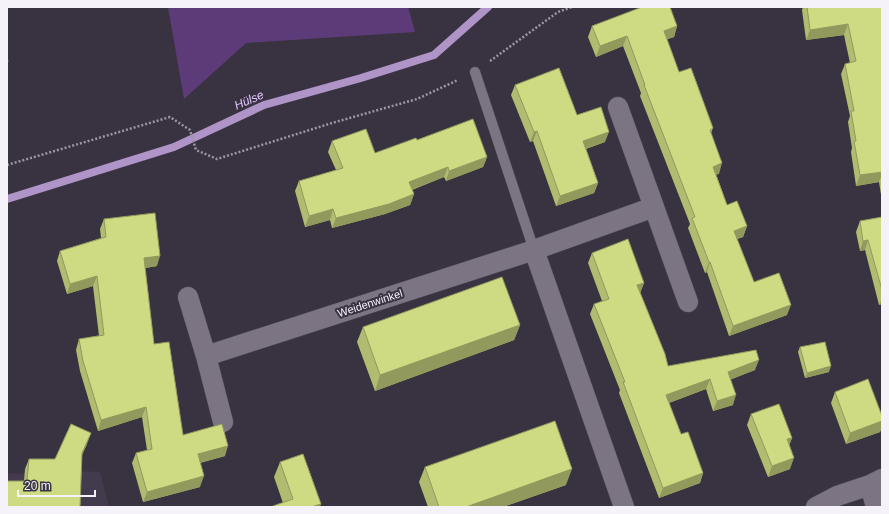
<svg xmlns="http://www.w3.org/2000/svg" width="889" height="514" font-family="Helvetica,sans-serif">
<rect width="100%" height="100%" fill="#393240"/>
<!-- built -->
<path fill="#443a4e" d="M25 469 100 472 109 507H7V473L24 474Z"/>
<!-- green -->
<path fill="#5d3b79" d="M168 7H408L415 32 246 43 184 99Z"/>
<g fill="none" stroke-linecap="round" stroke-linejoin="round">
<!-- stream -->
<path stroke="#af94c8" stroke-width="8" d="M7 199 174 147 264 105 361 78 434 55 488 7"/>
<!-- lane casing -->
<g stroke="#534e59" stroke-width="11">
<path id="lane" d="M475 72 534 250"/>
</g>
<!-- street casing -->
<g stroke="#534e59" stroke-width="21">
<path id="street" d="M654 207 688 302
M534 250 624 507
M188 297 206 356 534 250 654 207 618 107
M206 356 223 422
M870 485 876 507
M816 507 837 496 870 485 882 479"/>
</g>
<!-- path -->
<path stroke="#9d97a2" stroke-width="2.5" stroke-dasharray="2 2" stroke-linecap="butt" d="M490 61 558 12 572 7
M7 165 170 117 190 130 196 150 217 159 332 123 417 99 458 80"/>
<!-- lane -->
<use href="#lane" stroke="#7c7483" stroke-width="10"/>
<!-- street -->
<use href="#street" stroke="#7c7483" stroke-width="20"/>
</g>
<!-- wall -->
<path fill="#b2bc71" d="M803 7H882V201L879 182 856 186 851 152 852 148 848 122 850 116 841 74 845 64 850 63 844 35 806 40 802 10Z
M592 26H677L674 37 667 39 679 72 713 128 711 133 719 174H716L727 205 747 226 743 237 737 239 754 282 787 315 729 336 707 272 705 273 688 228 690 224 640 96 641 93 623 46 596 57 588 37Z
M515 85 605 142 586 149 598 183 594 193 556 206 533 141 530 142 511 95Z
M417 140 487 157 483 167 446 181 444 177 412 190 414 194 410 205 385 214 332 228 330 220 305 227 295 191 299 181 336 170 328 152 332 141 375 153Z
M882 217V304L879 305 865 250 860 251 856 232 860 221Z
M104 219 157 266 145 268 154 344 183 435 225 456 200 463V487L143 502 132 463 136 453 147 450 142 417 98 431 80 371 76 350 79 339 99 336 93 286 67 294 57 261 60 251 101 238 100 229Z
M592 253 644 283 640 293 668 366 755 370 731 379 733 405 713 411 706 389 669 403 681 434 703 473 700 483 659 498 619 393 620 390 590 314 594 304 602 301 588 263Z
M520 325 514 340 375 391 357 342 363 327Z
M800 347 829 372 805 378 798 352Z
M835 392 882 416V426L880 432 846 444 831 403Z
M751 414 792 438 789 445 790 469 768 477 747 425Z
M87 444 82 455 80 507 24 481 25 469 29 459H55Z
M280 462 320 507H272L273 506 283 503 274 477Z
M425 467 566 485 503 507H428L419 482Z"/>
<!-- shaded-wall -->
<path fill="#91995c" d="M848 24 844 35 806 40 810 30Z
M677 26 674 37 660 42 664 31Z
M627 36 623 46 596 57 600 46Z
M537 131 533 141 530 142 534 132Z
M609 132 605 142 579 151 583 141Z
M487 157 483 167 446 181 449 171Z
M722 163 719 174 709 177 713 167Z
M448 167 444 177 405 192 409 182Z
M882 172V174L879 182 856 186 860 175Z
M598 183 594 193 556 206 560 196Z
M414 194 410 205 385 214 332 228 336 218Z
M333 209 330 220 305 227 309 216Z
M747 226 743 237 730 241 734 231Z
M868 240 865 250 860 251 863 241Z
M160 256 157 266 140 269 144 258Z
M709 262H710L707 272 705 273Z
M97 276 93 286 67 294 70 284Z
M644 283 640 293 633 296 637 285Z
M882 298V304L879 305Z
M791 305 787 315 729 336 733 326Z
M520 325 514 340 375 391 380 375Z
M759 360 755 370 725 382 728 372Z
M831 366 829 372 805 378 807 373Z
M710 379 706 389 663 405 666 395Z
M736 395 733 405 713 411 717 401Z
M146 407 142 417 98 431 101 420Z
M882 421V426L880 432 846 444 850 433Z
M91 433 87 444 78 463 82 453Z
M792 438 788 449 787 439Z
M228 446 225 456 194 464 198 454Z
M794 458 790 469 768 477 772 466Z
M572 469 566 485 503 507H466Z
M703 473 700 483 659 498 663 488Z
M204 476 200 487 143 502 147 492Z
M321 504 320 507H311Z"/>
<!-- building -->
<path fill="#cfdb83" stroke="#91995c" d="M642 7H670L677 26 664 31 679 72 691 68 713 128 710 130 722 163 713 167 727 205 737 201 747 226 734 231 754 282 779 273 791 305 733 326 710 262H709L692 218 695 217 644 85H645L627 36 600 46 592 26Z
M807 7H882V172L860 175 854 141H856L851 111H854L845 64 856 61 848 24 810 30Z
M7 55 8 62H7Z
M559 68 577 115 601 107 609 132 583 141 598 183 560 196 537 131 534 132 515 85Z
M473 119 487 157 449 171 448 167 409 182 414 194 389 204 336 218 333 209 309 216 299 181 343 168 332 141 366 129 375 153 416 138 417 140Z
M155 213 160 256 144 258 154 344 169 342 183 435 222 424 228 446 198 454 204 476 147 492 136 453 152 449 146 407 101 420 83 361 79 339 104 335 97 276 70 284 60 251 106 237 104 219Z
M882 217V290L868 240 863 241 860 221Z
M628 239 644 283 637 285 665 354 668 366 756 350 759 360 728 372 736 395 717 401 710 379 666 395 681 434 688 432 703 473 663 488 623 382H625L594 304 609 299 592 253Z
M502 277 520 325 380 375 363 327Z
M825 342 831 366 807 373 800 347Z
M868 379 882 416V421L850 433 835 392Z
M779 404 792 438 787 439 794 458 772 466 751 414Z
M555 421 572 469 466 507H439L425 467Z
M71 424 91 433 82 453 80 507H7V481H27L29 459H55Z
M303 454 321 504 311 507H273V506L293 499 280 462Z"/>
<g text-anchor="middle" stroke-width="4" stroke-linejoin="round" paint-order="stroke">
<!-- street labels -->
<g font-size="11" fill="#f6f2fa" stroke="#393240">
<text transform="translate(370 303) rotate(-18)" y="4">Weidenwinkel</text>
</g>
<!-- water labels -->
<g font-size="12" font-style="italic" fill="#e1c4fe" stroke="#393240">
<text transform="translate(249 100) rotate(-23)" y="4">Hülse</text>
</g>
</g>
<!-- border -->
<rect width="889" height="514" fill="none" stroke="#f6f2fa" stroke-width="16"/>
<!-- scale -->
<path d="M18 490v6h77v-6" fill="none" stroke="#f6f2fa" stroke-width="2"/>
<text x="24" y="490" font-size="12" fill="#f6f2fa" stroke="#393240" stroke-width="3" paint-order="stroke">20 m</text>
</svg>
